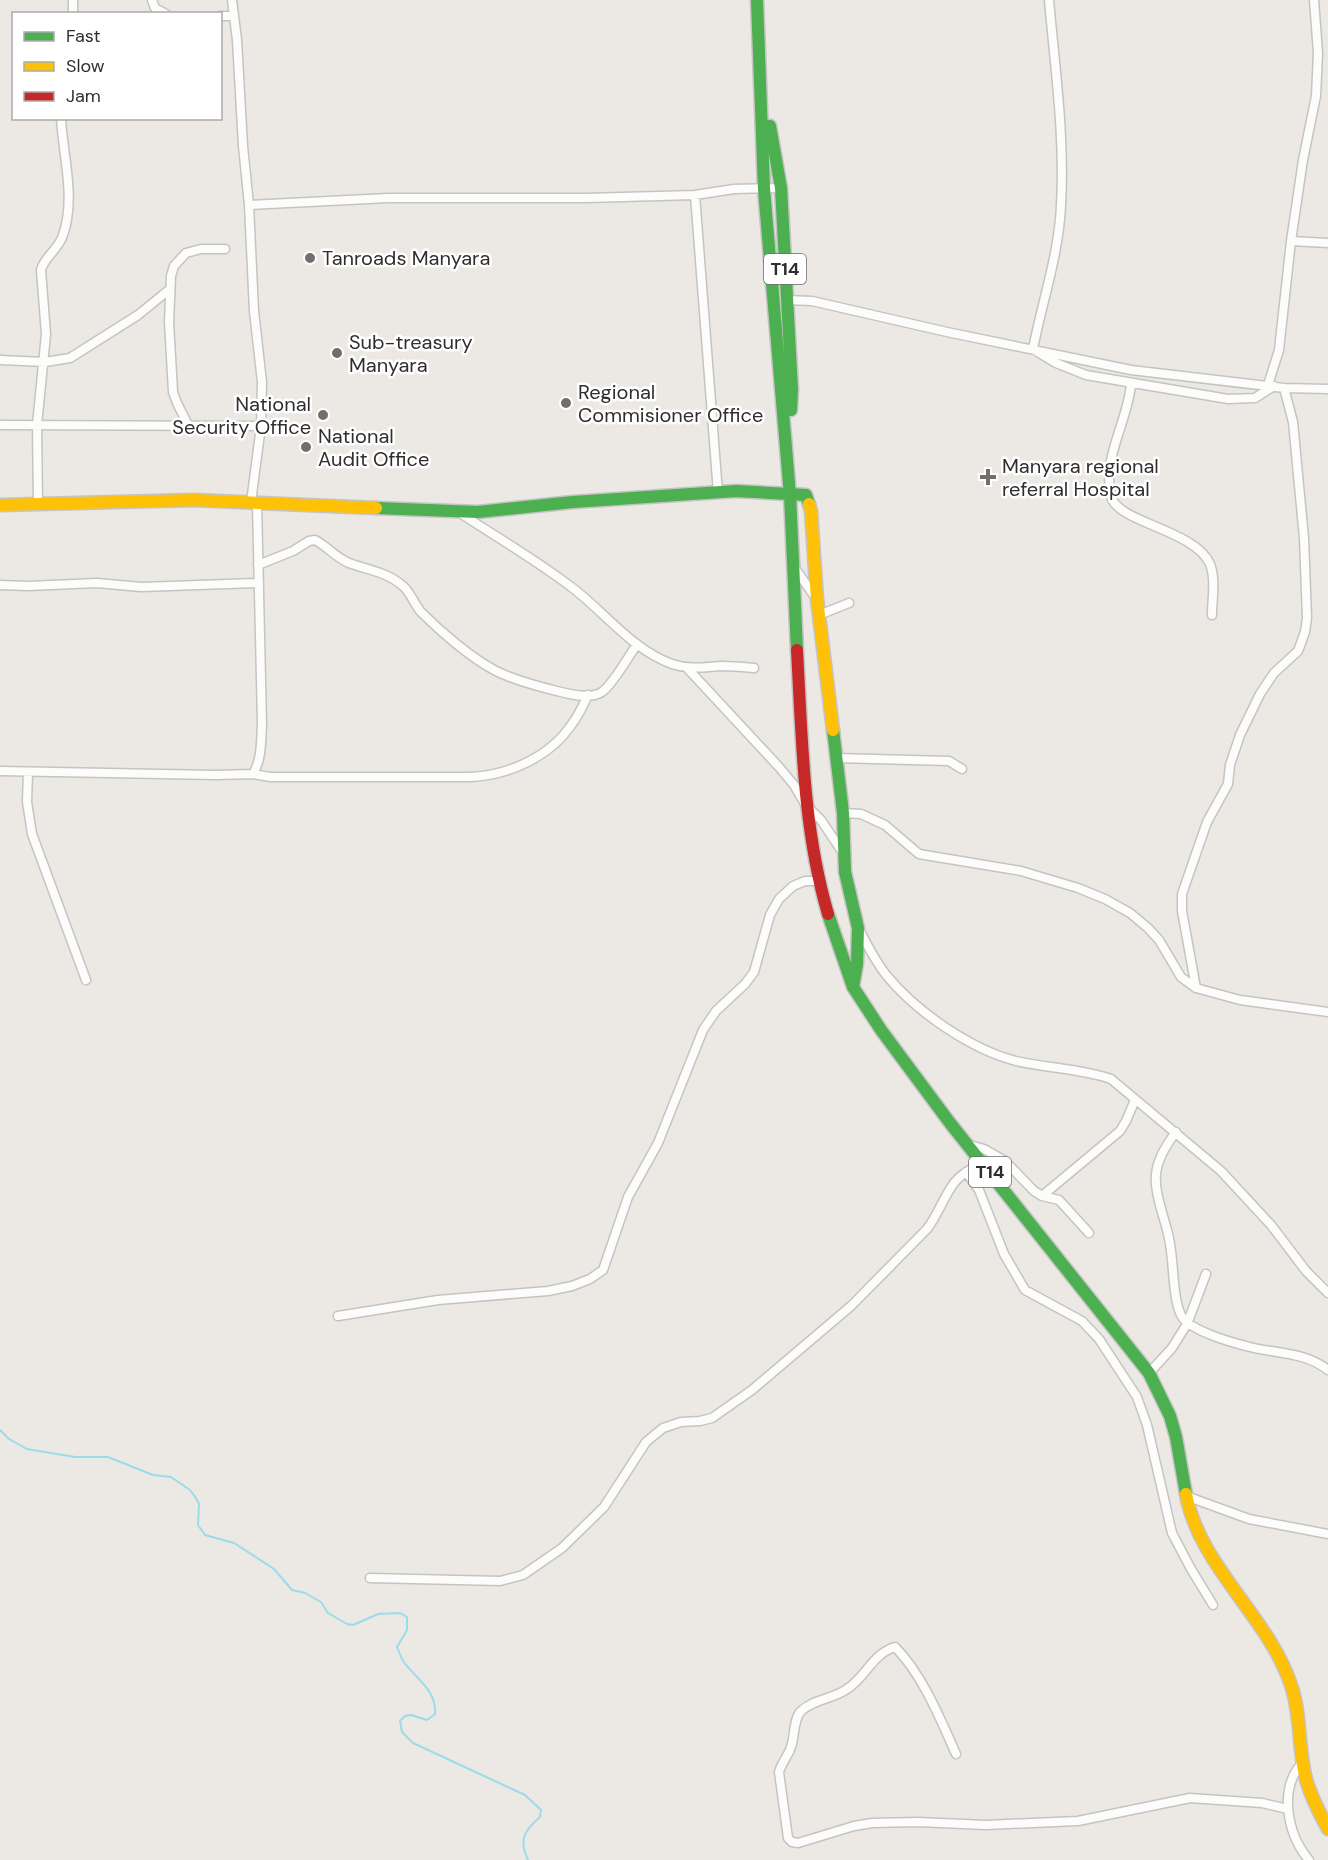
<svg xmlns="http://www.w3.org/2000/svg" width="1328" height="1860" font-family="'DM Sans',sans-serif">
<rect width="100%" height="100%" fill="#ece8e4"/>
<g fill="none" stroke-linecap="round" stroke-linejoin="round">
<!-- stream -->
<path stroke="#9adcea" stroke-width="2" d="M0 1430 9 1439 27 1449 75 1457H108L153 1475 171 1477 190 1490 196 1498 199 1504 198 1525 205 1535 234 1543 274 1569 292 1590 305 1593 321 1602 328 1613 347 1624 353 1625 378 1614 400 1613 407 1617V1630L397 1647C399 1652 401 1657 403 1661 415 1678 437 1690 435 1714L427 1720 411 1715 405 1716 400 1721 402 1732 413 1743 525 1795 541 1810 540 1817C525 1830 518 1839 528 1860"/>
<!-- street casing -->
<g stroke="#c5c4c4" stroke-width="11">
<path id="street" d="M73 0V14
M152 0 155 8 166 14
M232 0 237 40 243 146 249 205 254 311 262 382 261 426 251 502
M1049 0C1055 68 1065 137 1061 205 1059 254 1042 302 1033 349L1056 363 1086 375 1228 399 1255 398 1274 386
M220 16H234
M695 195 718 493
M249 205 388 198H586L695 195 734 189 781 188
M1291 241 1328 243
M785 300 812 301 947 332 1131 370 1284 388 1328 389
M0 360 45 362 70 358 138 315 170 289
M1131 384C1128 421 1102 457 1111 496 1117 523 1194 529 1210 564 1216 579 1212 599 1212 615
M1268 385 1279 350 1291 241 1303 160 1316 96 1318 53 1314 0
M0 425 261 426
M189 427 177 403 173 392 169 322 171 276 174 266 186 253 201 249H225
M38 504 37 425 46 334 41 270C44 257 59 249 63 235 76 198 63 157 61 118
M460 513C498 538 538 561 574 589 606 614 633 650 672 664 690 670 704 667 722 666 733 666 743 667 754 668
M258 565 293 551 309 541 315 540C327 546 336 558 349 563 368 570 387 572 403 586 411 593 414 604 421 612 441 632 471 658 496 671 516 681 540 687 561 692 573 695 591 699 602 692 613 684 629 656 637 644
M795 568 815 597
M0 585 28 586 97 583 141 587 259 583
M819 615 849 603
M688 669 779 767 794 785 805 804 821 820 843 853
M835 758 949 761 962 769
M0 771 216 775 253 774C262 759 261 740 262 724L257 503
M28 772 27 802 32 834 86 980
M253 774 270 777H471C509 775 550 757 572 724 579 715 583 705 588 695
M843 813 861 814 885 825 919 854 1021 871 1078 888 1105 899 1130 913 1148 928 1159 940 1181 977 1196 988 1240 1000 1328 1012
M859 929C867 945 875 961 887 976 917 1012 970 1049 1016 1061 1046 1068 1083 1069 1111 1079L1221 1171 1271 1225 1306 1271 1328 1293
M1196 988 1182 911V894L1207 822 1228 784 1230 765 1240 735 1260 694 1274 673 1298 651 1305 632 1307 618 1304 538 1293 422 1284 388
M1176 1132C1146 1171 1155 1186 1167 1230 1175 1256 1171 1294 1181 1315 1188 1330 1230 1342 1246 1346 1274 1354 1304 1351 1328 1370
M970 1145 984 1149 1005 1161 1034 1191 1042 1196 1059 1200 1089 1233
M966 1172 979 1190 1004 1254 1025 1290 1082 1321 1099 1339 1137 1397 1147 1425 1172 1533 1191 1569 1213 1605
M1042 1196 1120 1131 1126 1121 1135 1100
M338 1316 438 1300 548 1291 572 1286 590 1279 603 1270 628 1197 658 1143 703 1030 716 1011 745 984 754 972 770 915 779 899 793 886 805 881H818
M1149 1373 1172 1348 1187 1324 1206 1274
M1186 1496 1249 1519 1328 1534
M370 1578 500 1581 523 1575 562 1548 604 1507 646 1442 663 1428 681 1422 700 1421 712 1418 752 1390 851 1306 927 1229C938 1215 943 1198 954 1183 961 1174 972 1168 982 1163
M956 1754C940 1718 922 1674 895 1647 872 1654 866 1677 847 1689 833 1699 814 1699 801 1711 793 1720 795 1736 791 1747 788 1756 782 1762 779 1772L788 1838 792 1842 798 1843 854 1826 872 1823 918 1822 986 1825 1078 1821 1190 1798 1262 1803 1288 1809
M1303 1762C1278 1788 1287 1834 1309 1860"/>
</g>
<!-- fast casing -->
<g stroke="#c5c4c4" stroke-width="15">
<path id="fast" d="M757 0 764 189 790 495 797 650
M770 126 781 188 792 389 791 410
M376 508 478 512 573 502 736 491 806 495 809 504
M833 730 843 813 845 872 858 928 857 964 853 987
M828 914 853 987 881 1030 950 1123 1149 1373 1170 1416 1176 1437 1186 1494"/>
</g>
<!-- slow casing -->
<g stroke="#c5c4c4" stroke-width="15">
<path id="slow" d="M809 504 811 511 817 599 833 730
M0 505 194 500 376 508
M1186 1494C1199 1566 1268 1616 1291 1685 1301 1714 1298 1745 1305 1775 1309 1793 1319 1812 1328 1829"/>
</g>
<!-- jam casing -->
<g stroke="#c5c4c4" stroke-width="15">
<path id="jam" d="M797 650C802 739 803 829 828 914"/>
</g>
<!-- street -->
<use href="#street" stroke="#fcfcfb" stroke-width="8"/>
<!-- fast -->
<use href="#fast" stroke="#4caf50" stroke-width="12"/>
<!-- slow -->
<use href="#slow" stroke="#ffc107" stroke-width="12"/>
<!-- jam -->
<use href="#jam" stroke="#c62828" stroke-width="12"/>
</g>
<!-- markers -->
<g fill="#706f6e" stroke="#fff" stroke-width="2">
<circle cx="310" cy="258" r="6"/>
<circle cx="337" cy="353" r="6"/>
<circle cx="566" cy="403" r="6"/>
<circle cx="323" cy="415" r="6"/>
<circle cx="306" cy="447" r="6"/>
<path d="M985 468h6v6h6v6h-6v6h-6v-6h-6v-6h6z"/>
</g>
<g text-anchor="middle" stroke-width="5" stroke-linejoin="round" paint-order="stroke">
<!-- shield labels -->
<g fill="#fff" stroke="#6d6d6d" stroke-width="1.5">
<rect x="764" y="254" width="42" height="30" rx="4.5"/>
<rect x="969" y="1157" width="42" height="30" rx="4.5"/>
</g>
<g font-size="18" font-weight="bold" fill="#2e2e2e">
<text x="785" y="275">T14</text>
<text x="990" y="1178">T14</text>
</g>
<!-- poi labels -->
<g font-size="20" fill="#2e2e2e" stroke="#fff" text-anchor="start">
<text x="322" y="265">Tanroads Manyara</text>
<text x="349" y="349">Sub-treasury<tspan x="349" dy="23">Manyara</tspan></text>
<text x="578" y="399">Regional<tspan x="578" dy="23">Commisioner Office</tspan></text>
<text x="311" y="411" text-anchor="end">National<tspan x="311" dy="23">Security Office</tspan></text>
<text x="318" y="443">National<tspan x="318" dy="23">Audit Office</tspan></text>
<text x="1002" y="473">Manyara regional<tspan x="1002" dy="23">referral Hospital</tspan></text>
</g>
</g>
<!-- legend -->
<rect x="12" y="12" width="210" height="108" fill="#ffffff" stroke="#ababab" stroke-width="1.5"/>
<rect x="24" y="32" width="30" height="9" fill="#4caf50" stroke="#ababab" stroke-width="1.5"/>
<text x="66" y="42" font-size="18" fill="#2e2e2e">Fast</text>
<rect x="24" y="62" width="30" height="9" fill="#ffc107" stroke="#ababab" stroke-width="1.5"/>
<text x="66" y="72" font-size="18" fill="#2e2e2e">Slow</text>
<rect x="24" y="92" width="30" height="9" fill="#c62828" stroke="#ababab" stroke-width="1.5"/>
<text x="66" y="102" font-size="18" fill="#2e2e2e">Jam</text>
</svg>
